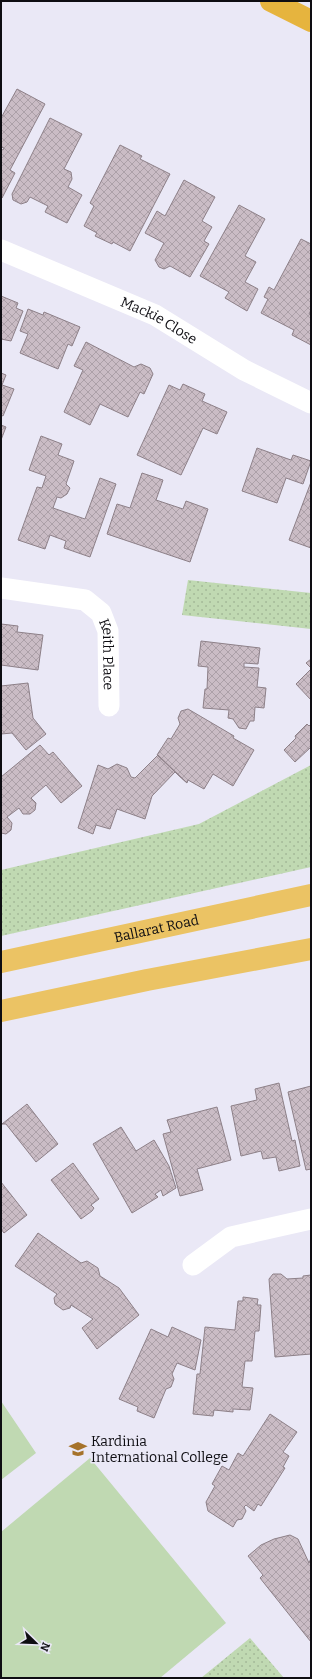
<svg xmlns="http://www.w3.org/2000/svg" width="312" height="1679" font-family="Bitter,serif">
<defs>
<pattern id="grass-dots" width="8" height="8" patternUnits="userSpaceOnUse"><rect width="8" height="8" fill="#c0d9b2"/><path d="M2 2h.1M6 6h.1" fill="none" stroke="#a4b998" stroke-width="1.8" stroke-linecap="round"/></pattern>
<pattern id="building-cross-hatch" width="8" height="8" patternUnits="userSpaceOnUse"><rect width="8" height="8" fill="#cabcc5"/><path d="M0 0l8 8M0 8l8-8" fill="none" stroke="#aca0a8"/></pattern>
</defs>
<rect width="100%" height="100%" fill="#eae8f6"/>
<!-- grass -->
<path fill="url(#grass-dots)" d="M188 580 311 593V629L182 615Z
M311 765V867L1 936V870L199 824Z
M250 1638 284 1678H201Z"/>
<!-- pitch -->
<path fill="#c0d9b2" d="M1 1401 36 1453 1 1480Z
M90 1458 226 1623 160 1678H1V1532Z"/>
<!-- building -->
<path fill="url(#building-cross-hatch)" stroke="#8d8088" d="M17 89 45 104 10 170 15 173 2 198 1 149 3 150 4 148 1 147V118Z
M50 118 82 134 64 169 71 172 72 179 68 187 82 195 67 223 45 212 48 206 30 197 27 202 21 204 13 200 12 194Z
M120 145 142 156 140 159 170 174 130 251 113 242 112 244 95 236 97 233 84 226 94 206 90 203Z
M184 180 215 197 202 221 212 227 204 241 209 244 190 277 170 266 164 269 159 267 155 260 164 243 145 233 157 211 165 216Z
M239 205 265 219 245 256 256 262 245 282 258 289 247 311 225 298 229 292 200 276Z
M301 239 311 244V310L309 314 311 315V345L292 335 294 330 261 313 268 299 264 297 269 287 274 290Z
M1 296 18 303 16 308 23 311 11 341 1 339Z
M28 309 43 315 44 312 80 327 72 346 68 344 58 369 20 353 28 334 20 331Z
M86 342 134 367 141 364 150 368 153 374 144 394 140 392 128 417 100 404 90 425 64 412 83 370 74 366Z
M1 373 6 375 2 385 14 389 3 416 1 415Z
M183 384 205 394 202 401 227 412 217 434 203 428 181 475 137 455 169 385 180 390Z
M1 425 6 427 1 440Z
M41 436 62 444 58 455 74 461 66 484 70 488 67 494 61 498 57 497 53 508 85 519 100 478 116 484 90 557 64 548 66 541 50 535 45 549 18 540 37 487 42 488 46 476 29 470Z
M257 448 291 460 293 455 311 461 303 484 286 478 277 503 242 491Z
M142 473 163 480 156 500 183 509 186 501 208 509 190 562 107 534 117 504 130 508Z
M311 482V548L289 540Z
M1 624 18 626 17 632 43 635 38 670 1 665Z
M201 641 260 648 258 664 244 663V667L259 668 257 687 266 688 264 708 255 707 254 721H250L246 729 239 728 233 719 228 718 229 710 203 708 205 689H207L208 667 198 666Z
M311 659V668L306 663Z
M311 669V700L296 684Z
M28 683 33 718 46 734 26 750 12 733 1 734V686Z
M188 709 234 736 233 738 254 750 233 786 213 774 204 789 188 780 187 783 157 755 168 738 171 739 180 724 178 718 181 711Z
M307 724 309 726 311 724V750L310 748 295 762 284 750 296 738 295 736Z
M40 745 49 755 53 752 82 786 61 803 46 785 31 798 36 803 35 810 30 814H23L19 808 7 817 12 823 11 830 6 834 1 833V777Z
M158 755 187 783 175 772 152 796 145 819 117 809 110 829 96 825 93 834 78 828 98 765 108 769 117 764 127 768 131 777 135 778Z
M279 1083 292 1141 295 1140 300 1166 279 1171 276 1157 263 1159 261 1151 241 1156 231 1106 257 1100 255 1089Z
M311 1086V1169L306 1170 288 1092Z
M27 1104 58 1144 36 1162 6 1124H2Z
M217 1107 231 1160 197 1169 203 1190 180 1196 163 1134 171 1132 167 1120Z
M121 1127 136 1151 154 1140 169 1166 176 1188 163 1196 161 1190 155 1194 158 1197 132 1213 93 1144Z
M73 1163 99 1199 91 1205 94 1208 92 1211 81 1219 51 1180Z
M1 1182 27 1215 4 1233 1 1229Z
M38 1233 81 1263 87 1261 98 1268 100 1276 119 1288 139 1315 97 1349 82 1328 93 1319 71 1305 70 1308 63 1310 55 1304 54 1298 57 1294 15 1266Z
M273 1274H281L287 1279 303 1278V1276L311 1275V1354L275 1357 269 1279Z
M243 1297 258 1299 257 1305H261L259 1331H255L252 1361H245L242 1387 253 1388 250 1410 233 1409V1412L214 1410 213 1416 193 1414 197 1374H200L205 1327 235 1330 238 1301H243Z
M172 1327 201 1340 195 1370 177 1363 172 1374 174 1379 171 1387 166 1389 154 1418 137 1411 138 1407 119 1399 151 1329 168 1337Z
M270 1414 297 1432 283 1452 289 1456 283 1467 285 1468 261 1506 258 1504 254 1511 246 1505 244 1507 246 1511 242 1519 237 1520 233 1527 208 1511 206 1502 215 1486 212 1484 222 1466 229 1470 238 1453 243 1456Z
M290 1535 298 1539 309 1563 311 1558V1642L260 1578 263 1575 248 1556 261 1545 274 1539Z"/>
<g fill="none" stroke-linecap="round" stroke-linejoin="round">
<!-- minor -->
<g stroke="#fff" stroke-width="21">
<path id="s1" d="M1 250 155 315 244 370 311 403"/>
<path id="s2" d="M1 588 85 600 101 613 108 631 109 706"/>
<path d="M193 1265 231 1237 311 1219"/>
</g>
<!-- trunk -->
<g stroke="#ebc364" stroke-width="22">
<path id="s3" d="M1 962 311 895"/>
<path d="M1 1011 147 980 311 949"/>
</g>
<!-- motorway -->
<path stroke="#e6b43e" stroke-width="22" d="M271 1 311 21"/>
</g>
<!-- icons -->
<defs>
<g id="school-bare" transform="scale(1.38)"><path d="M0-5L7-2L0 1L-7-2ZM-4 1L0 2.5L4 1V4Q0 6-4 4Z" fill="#a6722a" stroke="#eae8f6" stroke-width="2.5" paint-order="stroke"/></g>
</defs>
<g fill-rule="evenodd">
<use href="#school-bare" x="78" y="1449"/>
</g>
<g text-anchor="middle" stroke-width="3" stroke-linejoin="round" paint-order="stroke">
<!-- street labels -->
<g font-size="14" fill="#0e0d12" stroke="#eae8f6">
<text dy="5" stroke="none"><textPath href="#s1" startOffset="173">Mackie Close</textPath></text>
<text dy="5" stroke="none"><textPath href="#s2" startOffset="148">Keith Place</textPath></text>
<text dy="5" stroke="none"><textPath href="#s3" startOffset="159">Ballarat Road</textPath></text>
</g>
<!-- poi labels -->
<g font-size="14" fill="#0e0d12" stroke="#eae8f6" text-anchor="start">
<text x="91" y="1446">Kardinia<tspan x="91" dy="16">International College</tspan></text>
</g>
</g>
<!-- border -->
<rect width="312" height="1679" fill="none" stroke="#0e0d12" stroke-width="4"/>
<!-- north arrow -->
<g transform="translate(36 1643) rotate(113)" stroke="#eae8f6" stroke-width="3" paint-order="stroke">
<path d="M0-3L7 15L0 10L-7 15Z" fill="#0e0d12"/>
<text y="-6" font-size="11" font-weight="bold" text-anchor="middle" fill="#0e0d12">N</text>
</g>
</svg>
